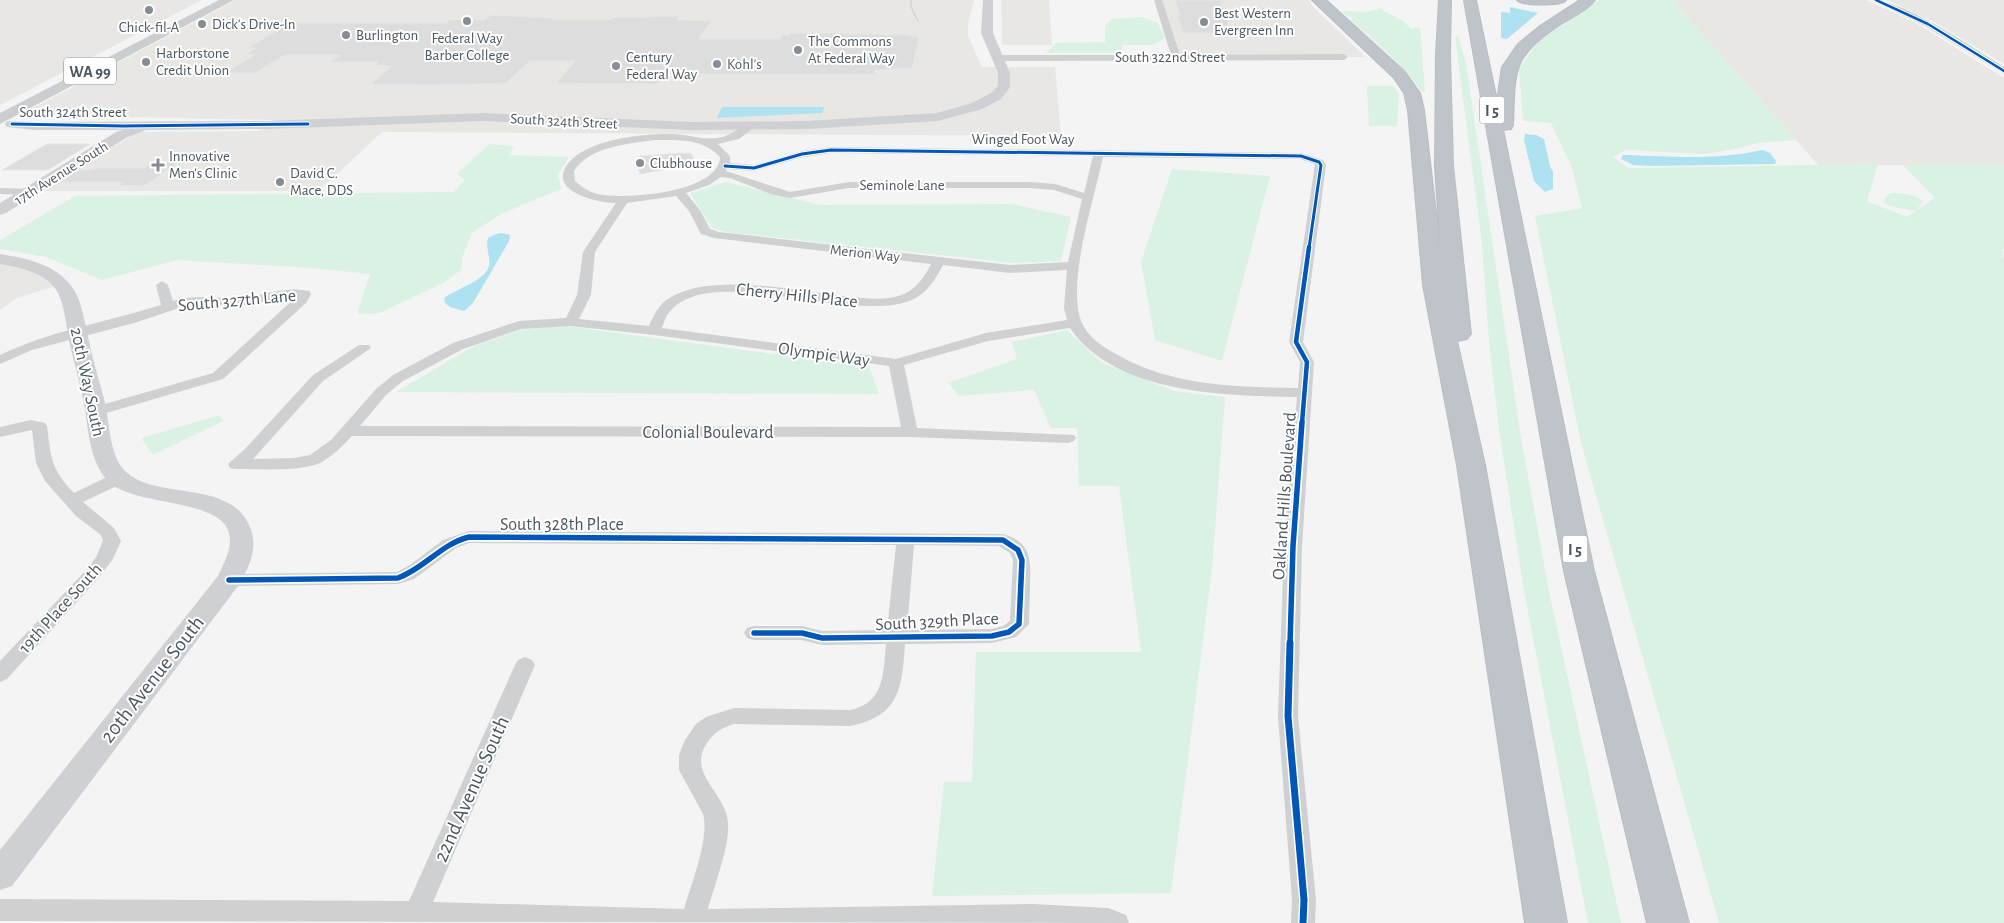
<svg xmlns="http://www.w3.org/2000/svg" width="2004" height="923" font-family="'Alegreya Sans',sans-serif">
<rect width="100%" height="100%" fill="#f4f4f4"/>
<!-- commercial -->
<path fill="#e8e7e3" d="M0 0H202L0 105Z
M236 0H974L968 24V36L982 67H1055L1061 136 382 132 319 191H41L138 132 257 131 274 120 20 115Z
M1001 0H1049L1052 45H1002Z
M1158 0H1309L1313 7 1366 57H1176Z
M1672 0H1866L1914 22 2004 78V166L1818 165Z
M1887 0H2004V64L1936 23Z
M0 259 12 261 62 284 17 298 0 310Z"/>
<!-- green -->
<path fill="#d9f2e3" d="M1600 0H1672L1796 140 1758 143 1740 148 1705 154 1626 150 1613 157 1628 168 1878 164 1867 201 1907 217 1916 211 1889 206 1883 201 1890 193C1902 193 1914 194 1923 201L1917 210 1935 198 1903 165 2004 166V249H2002L2004 260V923H1719L1581 443 1535 216 1582 208 1572 168 1551 123 1523 121 1519 69 1539 40Z
M1382 8 1383 11 1403 21 1411 29 1420 27 1425 92H1422C1406 68 1374 39 1351 21L1352 18 1340 11 1367 12Z
M1142 17 1158 23 1165 38 1153 45H1122V53H1046L1056 43 1105 42V26L1112 19Z
M1455 36H1458L1466 63 1521 438 1549 591 1621 923H1588L1524 591 1500 436 1489 342 1482 244Z
M1367 86H1393L1399 93 1397 126H1369Z
M489 144 514 146 509 155 569 157 558 174 561 189 501 214 472 233 462 258 461 270 445 282 380 313 357 314 370 274 313 268 177 260 102 280 46 257 0 249V240L75 196 454 192 465 180 457 174Z
M1172 169 1270 176 1222 361 1155 340 1141 262Z
M726 182 820 205 1012 204 1071 217 1061 261 1014 263 726 232 712 228 690 193Z
M566 326 869 367 879 394 396 392 476 345 523 329Z
M1067 330 1101 362 1174 391 1225 397 1212 569 1171 893 932 896 944 782H972L976 652H1141L1119 486H1079L1077 428H1051L1034 390 959 396 948 383 1017 359 1012 342Z
M220 415 223 421 153 455 141 438Z"/>
<!-- water -->
<path fill="#aee2f0" d="M1510 7 1538 13 1507 39 1501 38V12L1510 13Z
M722 107H825L822 113 717 118Z
M1525 134 1536 135 1544 139 1550 166 1553 172V189L1545 192 1534 181 1524 140Z
M1763 150 1770 153 1776 161 1775 164 1652 166 1633 165 1621 159 1623 155H1629C1676 157 1716 160 1763 150Z
M502 233 510 235 509 241 473 303 464 311 450 307 445 303 444 298C456 289 486 280 489 266 491 257 485 247 488 238L496 234Z"/>
<!-- building -->
<path fill="#ddddde" stroke="#e5e6e7" d="M1175 0H1220L1230 28 1216 33H1184L1177 16H1180Z
M491 15 554 18 551 20H610L613 18 679 16 676 20 711 21 698 39H780L782 35H789L790 33 912 35 911 37H919L912 68 875 70 874 74H664L657 84 556 83 575 61H530L506 83 433 85 371 84 392 66 374 65 379 62H330L340 55H284L255 73H225L255 55H246L256 48H248L289 23H446L450 20H485Z
M47 144H90L48 170H2Z
M682 153 683 154 691 153 696 164 640 174 636 159 641 158 640 156Z
M178 162 146 185 118 186 124 182H60L78 170H93L97 168H144L152 163Z"/>
<g fill="none" stroke-linecap="round" stroke-linejoin="round">
<!-- highway casing -->
<g stroke="#b9bec3" stroke-width="2">
<path id="highway" d="M1312 0H1326L1405 72 1420 93 1424 110 1441 256 1435 166 1436 55 1439 0H1451L1450 55 1453 166 1471 334 1467 339 1457 341 1485 465 1567 923H1525L1457 465 1423 285 1408 110 1404 93 1394 78Z
M1464 0H1476L1497 101 1502 67 1518 44 1540 26 1580 0H1595C1588 10 1574 16 1564 22 1512 56 1515 67 1513 125L1511 129 1503 130 1594 571 1689 923H1647L1564 571Z
M1517 0H1566C1561 6 1522 6 1517 0Z"/>
</g>
<!-- street -->
<path fill="#ced0d2" fill-rule="evenodd" d="M1154 0H1162L1180 55 1344 54 1348 57 1344 60 997 61 993 58 997 55H1171Z
M1872 0C1904 0 1975 49 2004 67V74L1925 26Z
M751 123 756 126 739 139 718 144 730 156V163L754 165 802 151 831 147 1301 153 1323 160 1326 165 1303 342 1314 362 1302 546 1298 716 1316 900 1315 923H1291L1292 900 1278 716 1284 546 1297 397C1225 396 1115 394 1070 328L988 341 904 365 917 428 1074 435 1076 438 1074 441 1068 443 910 437 352 436C343 446 333 455 322 462 304 472 258 469 236 469L230 468 228 464 246 448 313 375 359 345H369L371 348 323 381 253 459 294 458 310 455 331 440 376 389 393 375 453 343 519 321 566 318 577 295 583 252 616 203C602 203 555 194 564 171 576 139 646 133 675 134 689 135 703 140 717 138 733 136 738 126 751 123ZM654 140C677 140 703 138 720 157 719 193 624 200 598 194 588 192 582 187 575 181L574 171C590 146 628 144 654 140ZM831 153 1093 156 1084 193 1055 184 1030 182H849L790 192 726 171 727 169 754 171 803 157ZM1103 157 1300 159 1315 164 1289 342 1300 362 1298 388C1233 387 1171 386 1114 353 1096 343 1080 330 1078 308 1072 266 1094 199 1103 157ZM721 177 730 178 771 194 790 198 849 188H1030L1054 190 1082 199 1068 262 1010 265 719 232 710 229 700 210 686 193 709 185ZM676 196 689 211 701 234 714 238 931 264C925 276 917 288 904 294 885 302 863 298 844 296 796 291 714 272 671 297 659 304 654 314 649 326L579 319 591 295 595 252 627 203ZM943 265 1010 273 1067 270 1064 308 1067 320 986 333 896 359 662 328C664 324 665 317 668 314 708 259 855 327 914 299 928 292 936 278 943 265ZM570 326 654 335 889 366 901 427 360 426 386 395 403 381 463 349 521 329Z
M0 188 30 189 36 192 30 195 0 194Z
M162 281 168 285 173 301C197 293 222 300 247 297 268 294 287 286 309 291L311 294 306 303 223 379 96 416 91 414 88 411 91 408 213 373 296 297 246 305H188L134 323 32 350 0 364V355C49 331 108 322 161 305L156 285Z
M31 420 45 423 47 426C51 458 51 469 74 493L113 474 119 473 125 474 127 478 125 482 83 502 114 528 121 541 113 559 101 575 7 679 0 682V661L89 567 96 557 103 541 101 535 76 516 45 481 36 463 32 430 0 437V427Z
M469 531 1003 534C1031 542 1031 559 1030 584 1030 597 1029 611 1029 624L1016 637 992 643 905 644C902 688 900 716 850 726L734 724C722 728 714 732 707 743 686 773 727 794 728 823 730 846 714 886 708 909L1033 904 1108 908 1126 915 1129 923 0 921V899L409 901 515 665 518 660 525 657 532 660 535 665 433 902 684 909C691 885 710 837 703 814L679 770V755L685 740 696 724 706 717 734 708 850 710C885 703 883 673 886 644L822 645 802 640H754L747 638 744 633 747 628 754 626H802L822 631 887 630 896 545 469 543 456 548 414 579 398 584 229 586 222 585 220 580 222 575 229 574 397 572 410 565 443 540ZM914 545 999 546 1010 553 1013 560 1010 621 1003 626 992 629 907 630Z"/>
<!-- secondary -->
<path fill="#ced0d4" fill-rule="evenodd" d="M983 0H993V33L1010 73V87L1001 99 982 109 938 121 807 129 691 130 484 121 266 129 146 130 126 138 6 213 0 215V203L116 132 123 130H35L7 127 5 124 7 121 35 122 266 121 484 113 691 122 807 121 937 113 972 103 991 93 998 86V73L981 33Z
M0 254C30 259 60 265 76 293 83 308 85 325 89 341 93 362 100 382 105 403 110 424 109 456 126 472 157 500 226 480 248 523 260 545 250 566 238 586L12 886 0 890V850L218 576C224 563 233 547 229 533 221 499 136 506 110 483 89 463 89 431 84 404 80 383 74 362 69 341 66 325 65 308 58 293 47 272 21 268 0 264Z"/>
<!-- primary -->
<path fill="#caced1" fill-rule="evenodd" d="M219 0H234L0 124V113Z"/>
<!-- highway -->
<use href="#highway" fill="#bec4c9" fill-rule="evenodd"/>
<!-- tram -->
<path stroke="#c9cacc" stroke-width="1" d="M911 0V7L918 21"/>
<!-- cycleway-far4 casing -->
<g stroke="#fff" stroke-width="4.5">
<path id="cycleway-far4" d="M1876 0 1928 24 2004 71"/>
</g>
<!-- cycleway-far3 casing -->
<g stroke="#fff" stroke-width="5">
<path id="cycleway-far3" d="M12 124 123 126 308 124
M725 166 754 168 802 154 831 150 1301 156 1319 162 1321 165 1309 248"/>
</g>
<!-- cycleway-far2 casing -->
<g stroke="#fff" stroke-width="7">
<path id="cycleway-far2" d="M1302 423 1307 362 1296 342 1309 247"/>
</g>
<!-- cycleway-far1 casing -->
<g stroke="#fff" stroke-width="9">
<path id="cycleway-far1" d="M229 580 398 578C425 568 441 544 469 537L1003 540 1018 550 1022 560 1019 624 1009 632 992 636 822 638 802 633H754
M1290 644 1293 546 1302 422"/>
</g>
<!-- cycleway casing -->
<g stroke="#fff" stroke-width="10">
<path id="cycleway" d="M1290 643 1288 716 1304 900 1303 923"/>
</g>
<!-- cycleway-far4 -->
<use href="#cycleway-far4" stroke="#0057b8" stroke-width="2.5"/>
<!-- cycleway-far3 -->
<use href="#cycleway-far3" stroke="#0057b8" stroke-width="3"/>
<!-- cycleway-far2 -->
<use href="#cycleway-far2" stroke="#0057b8" stroke-width="4.5"/>
<!-- cycleway-far1 -->
<use href="#cycleway-far1" stroke="#0057b8" stroke-width="5.5"/>
<!-- cycleway -->
<use href="#cycleway" stroke="#0057b8" stroke-width="7"/>
</g>
<!-- markers -->
<g fill="#868d94" stroke="#fff" stroke-width="2">
<circle cx="149" cy="10" r="5"/>
<circle cx="467" cy="21" r="5"/>
<circle cx="1204" cy="22" r="5"/>
<circle cx="202" cy="24" r="5"/>
<circle cx="346" cy="35" r="5"/>
<circle cx="798" cy="50" r="5"/>
<circle cx="146" cy="62" r="5"/>
<circle cx="717" cy="64" r="5"/>
<circle cx="616" cy="66" r="5"/>
<circle cx="640" cy="163" r="5"/>
<path d="M155.5 157.5h5v5h5v5h-5v5h-5v-5h-5v-5h5z"/>
<circle cx="280" cy="182" r="5"/>
</g>
<g text-anchor="middle" stroke-width="4" stroke-linejoin="round" paint-order="stroke">
<!-- far-poi labels -->
<g font-size="15" fill="#4a5661" stroke="#fff" text-anchor="start">
<text x="1214" y="18">Best Western<tspan x="1214" dy="17">Evergreen Inn</tspan></text>
<text x="212" y="29">Dick's Drive-In</text>
<text x="149" y="32" text-anchor="middle">Chick-fil-A</text>
<text x="356" y="40">Burlington</text>
<text x="467" y="43" text-anchor="middle">Federal Way<tspan x="467" dy="17">Barber College</tspan></text>
<text x="808" y="46">The Commons<tspan x="808" dy="17">At Federal Way</tspan></text>
<text x="156" y="58">Harborstone<tspan x="156" dy="17">Credit Union</tspan></text>
<text x="626" y="62">Century<tspan x="626" dy="17">Federal Way</tspan></text>
<text x="727" y="69">Kohl's</text>
<text x="169" y="161">Innovative<tspan x="169" dy="17">Men's Clinic</tspan></text>
<text x="650" y="168">Clubhouse</text>
<text x="290" y="178">David C.<tspan x="290" dy="17">Mace, DDS</tspan></text>
</g>
<!-- far-street labels -->
<g font-size="15" fill="#4a5661" stroke="#fff">
<text x="1170" y="62">South 322nd Street</text>
<text x="73" y="117">South 324th Street</text>
<text transform="translate(564 121) rotate(3)" y="5">South 324th Street</text>
<text x="1023" y="144">Winged Foot Way</text>
<text transform="translate(61 173) rotate(-32)" y="5">17th Avenue South</text>
<text x="902" y="190">Seminole Lane</text>
<text transform="translate(865 253) rotate(6)" y="5">Merion Way</text>
</g>
<!-- shield labels -->
<g fill="#fff" stroke="#808990" stroke-width="1">
<rect x="64" y="57.5" width="52" height="27" rx="4"/>
<rect x="1479.5" y="96.5" width="25" height="27" rx="4"/>
<rect x="1562.5" y="535.5" width="25" height="27" rx="4"/>
</g>
<g font-size="16" font-weight="bold" fill="#4a5661">
<text x="90" y="77">WA 99</text>
<text x="1492" y="116">I 5</text>
<text x="1575" y="555">I 5</text>
</g>
<!-- street labels -->
<g font-size="18" fill="#4a5661" stroke="#fff">
<text transform="translate(797 295) rotate(6)" y="6">Cherry Hills Place</text>
<text transform="translate(237 300) rotate(-5)" y="6">South 327th Lane</text>
<text transform="translate(824 354) rotate(8)" y="6">Olympic Way</text>
<text transform="translate(88 382) rotate(78)" y="6">20th Way South</text>
<text x="708" y="438">Colonial Boulevard</text>
<text transform="translate(1284 496) rotate(-86)" y="6">Oakland Hills Boulevard</text>
<text x="562" y="530">South 328th Place</text>
<text transform="translate(60 608) rotate(-48)" y="6">19th Place South</text>
<text transform="translate(937 621) rotate(-3)" y="6">South 329th Place</text>
</g>
<!-- near-street labels -->
<g font-size="21" fill="#4a5661" stroke="#fff">
<text transform="translate(152 679) rotate(-52)" y="7">20th Avenue South</text>
<text transform="translate(471 789) rotate(-66)" y="7">22nd Avenue South</text>
</g>
</g>
</svg>
